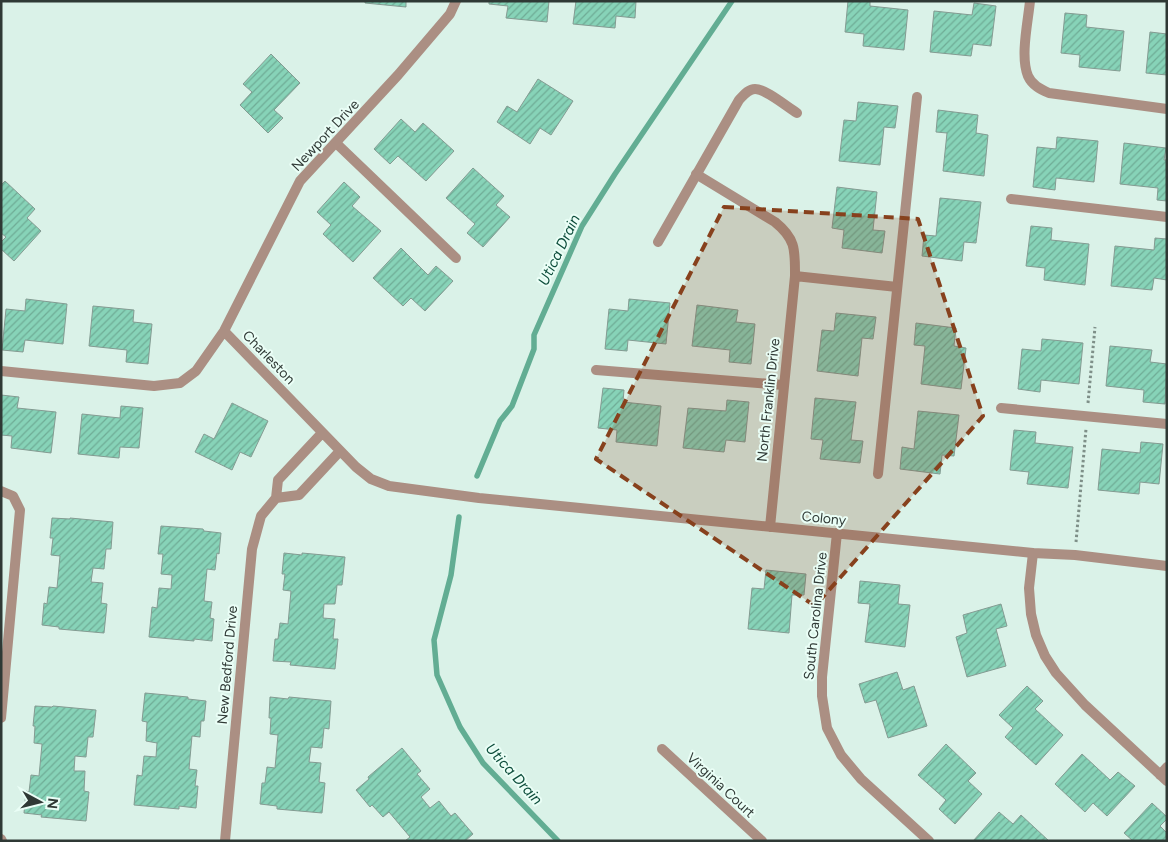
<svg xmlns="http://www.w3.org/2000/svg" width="1168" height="842" font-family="Figtree,sans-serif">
<defs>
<pattern id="building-hatch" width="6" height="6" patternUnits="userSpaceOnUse" patternTransform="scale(1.25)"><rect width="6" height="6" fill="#87d3b8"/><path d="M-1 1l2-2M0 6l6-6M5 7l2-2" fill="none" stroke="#6fac96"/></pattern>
</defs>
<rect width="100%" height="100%" fill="#daf2e8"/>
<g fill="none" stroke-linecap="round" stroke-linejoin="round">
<!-- stream -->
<path stroke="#62ad93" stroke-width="5.5" d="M477 476 500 421 512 406 534 349V335L582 226 615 174 732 1
M459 517 451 575 434 640 437 675 460 727 483 763 558 841"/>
</g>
<!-- building -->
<path fill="url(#building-hatch)" stroke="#849b92" d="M365 1H406V7L365 3Z
M489 1H549L547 22 506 18 508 6 489 4Z
M576 1H636L635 18 616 16 615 28 573 24Z
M848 1H870V6L908 10 904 50 863 46 864 34 845 32Z
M974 3 996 6 991 46 973 44 971 56 930 52 934 11 972 15Z
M1065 13 1087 15 1086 27 1124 31 1120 71 1079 67 1080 55 1061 53Z
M1150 32 1167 34V75L1146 73Z
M271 54 300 83 274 110 283 118 268 133 240 105 252 92 243 84Z
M538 79 573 101 551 135 540 128 530 144 497 122 507 106 517 112Z
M858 102 898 106 895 128 884 127 880 165 839 161 844 120 856 121Z
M938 110 978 115 976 133 988 135 984 176 943 171 947 133 936 132Z
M401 119 415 132 423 123 454 151 426 181 398 156 390 164 374 149Z
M1057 137 1098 141 1094 182 1056 178 1055 190 1033 187 1037 147 1056 149Z
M1124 143 1166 148 1164 160H1167V201L1157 200 1158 188 1120 184Z
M473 168 504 196 496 205 510 217 483 247 467 233 475 224 446 198Z
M5 181 35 209 27 218 41 231 14 261 1 249V242L6 237 1 233V185Z
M344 182 360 197 352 206 381 231 353 262 323 234 331 225 317 212Z
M837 187 877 192 873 230 885 231 882 253 842 248 844 230 832 228Z
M940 198 981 202 976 243 964 242 962 261 922 256 924 235 936 236Z
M1031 226 1052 228 1051 240 1089 244 1085 285 1044 280 1045 268 1026 266Z
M1155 238 1167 239V280L1154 278 1152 290 1111 286 1115 246 1154 250Z
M401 248 428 275 436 266 453 281 425 311 411 298 403 306 373 278Z
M26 299 67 304 63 344 25 340 23 352 2 350 6 309 25 311Z
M629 299 670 303 666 344 628 340 627 351 605 349 609 309 628 311Z
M697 305 738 310 736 322 755 324 751 364 729 362 730 350 692 346Z
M93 306 134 310 133 322 152 324 148 364 126 362 127 350 89 346Z
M836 313 876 317 873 339 862 338 858 376 817 371 822 330 834 331Z
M916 323 956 328 954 346 966 348 961 389 921 384 925 346 914 345Z
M1042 339 1083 343 1079 384 1041 380 1040 392 1018 389 1022 349 1041 351Z
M1110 346 1152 350 1150 362 1167 364 1165 404 1143 402 1144 390 1106 386Z
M603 388 624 390 623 402 661 406 657 446 616 442 617 430 598 428Z
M1 395 19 397 17 408 56 412 51 453 11 448 12 436 1 435Z
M815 398 856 402 851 440 863 441 860 463 820 459 823 440 811 439Z
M727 400 749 402 745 442 726 440 724 452 683 448 688 408 726 411Z
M232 403 268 421 251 457 240 452 232 470 195 452 204 434 214 439Z
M121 406 143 408 139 448 120 447 119 458 78 454 82 414 120 418Z
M918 411 959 415 954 456 942 455 940 474 900 469 902 447 914 449Z
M1014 430 1036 432 1035 443 1073 447 1068 488 1027 484 1029 472 1010 470Z
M1141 442 1163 444 1159 484 1140 482 1139 494 1098 490 1102 449 1140 453Z
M52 518 70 519V518L113 522 111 549H106L104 569 93 568 91 582 103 583 101 603 107 604 104 633 59 629V627L42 625 44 603 47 604 49 587 57 588 60 556 51 555 53 538H50Z
M161 526 203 529 204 531 221 533 219 554 217 553 215 570 207 569 204 601 212 602 210 618 214 619 212 641 194 639V641L149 637 152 607 157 608 159 588 171 589 172 575 161 574 163 554H158Z
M284 553 302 555V553L345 557 342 585H337L335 604H324L323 618 335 619 333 639H338L335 669 290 665 291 662 273 661 275 639H278L280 623 288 624 291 591 283 590 285 574H282Z
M766 570 806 574 804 595H792L789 633 748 629 752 588 764 589Z
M860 581 900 585 898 604 910 605 905 647 865 642 870 604 858 603Z
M1001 604 1007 626 996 629 1006 666 967 677 956 637 967 633 963 615Z
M897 672 903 690 914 686 927 726 888 738 876 700 865 703 859 684Z
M1027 686 1043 701 1035 709 1063 735 1036 765 1005 737 1013 728 999 715Z
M145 693 188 697V699L206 701 204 721H201L200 737 192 736 189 769 197 770 195 786H198L196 808 179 806V809L134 805 137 775 142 776 144 756 156 757 157 743 146 741 147 722 142 721Z
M270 697 288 699 289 697 331 701 329 729 324 728 322 748 311 747 309 762 321 763 319 782 325 783 322 813 277 809V806L260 804 262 783H265L267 767 275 768 278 735 270 734 271 718H269Z
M35 706 52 707 53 706 96 710 93 737H88L86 757 75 756 74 771H85L84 791 89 792 86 821 41 817 42 815 24 813 26 791 29 792 31 775 39 776 42 744 34 743 35 726H33Z
M946 744 976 773 968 781 982 794 955 824 939 809 946 800 918 775Z
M402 748 421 771 417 774 430 789 421 797 430 808 439 801 451 816 455 813 473 834 465 841H405L410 837 389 812 383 817 372 805 370 807 356 790 369 779 368 777Z
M1082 754 1110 780 1118 772 1135 786 1107 816 1093 803 1085 812 1055 784Z
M1152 803 1167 817V819L1160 826 1167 833V841H1133L1124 833Z
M999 812 1013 824 1021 815 1049 841H973Z"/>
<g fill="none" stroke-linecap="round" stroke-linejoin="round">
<!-- path -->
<path stroke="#7e8f88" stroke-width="3" stroke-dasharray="2.5 2.5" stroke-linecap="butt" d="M1088 403 1095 327
M1076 542 1086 429"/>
<!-- lane -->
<path stroke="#ab8f83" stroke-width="10" d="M336 143 456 258
M1011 199 1167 217
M658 242 739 100C743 96 748 89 755 89 766 89 787 107 797 113
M596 370 783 385
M1001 408 1167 424
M878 474 917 97"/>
<!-- street -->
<path stroke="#ab8f83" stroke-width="10" d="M1030 1C1028 22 1020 57 1028 76 1032 85 1040 89 1049 93L1167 109
M696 174 775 222C796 239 795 250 795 276L770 527
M795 276 897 287
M224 331 356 467 371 479 389 486 479 498 1033 553 1075 555 1167 566
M1 371 154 386 180 383 196 371 224 331 300 181 398 75 450 14 456 1
M322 433 278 480 276 498 299 495 340 451
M1 491 13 496 20 510 1 718
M837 533 822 677V696L827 728 841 755 861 779 929 841
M1033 553 1029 588 1031 614 1036 635 1045 656 1056 673 1085 705 1167 781
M662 749 762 841
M1160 775 1167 767
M1 839 2 841
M225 841 252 549 261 516 276 498"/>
</g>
<!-- marked area -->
<path fill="#87411d" fill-opacity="0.2" stroke="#87411d" stroke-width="4" stroke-dasharray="10 6" stroke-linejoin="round" d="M724 207 918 219 983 416 815 606 596 459Z"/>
<g text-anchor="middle" stroke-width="4" stroke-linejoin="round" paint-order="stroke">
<!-- street labels -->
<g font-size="14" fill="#2f3935" stroke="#eafef6">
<text transform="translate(325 135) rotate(-47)" y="5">Newport Drive</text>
<text transform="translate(269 357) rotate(46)" y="5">Charleston</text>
<text transform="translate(768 400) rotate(-84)" y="5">North Franklin Drive</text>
<text transform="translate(824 518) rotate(6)" y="5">Colony</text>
<text transform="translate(815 616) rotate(-84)" y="5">South Carolina Drive</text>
<text transform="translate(227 665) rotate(-85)" y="5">New Bedford Drive</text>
<text transform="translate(721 785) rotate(43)" y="5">Virginia Court</text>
</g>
<!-- water labels -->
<g font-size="15" font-style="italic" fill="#0d4d3b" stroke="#eafef6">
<text transform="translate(559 250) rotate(-64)" y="5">Utica Drain</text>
<text transform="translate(514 774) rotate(48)" y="5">Utica Drain</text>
</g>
</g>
<!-- border -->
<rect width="1168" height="842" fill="none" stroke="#2f3935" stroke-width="5"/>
<!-- north arrow -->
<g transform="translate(40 802) rotate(97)" stroke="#eafef6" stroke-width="4" paint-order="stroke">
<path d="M0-4L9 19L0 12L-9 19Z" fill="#2f3935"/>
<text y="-8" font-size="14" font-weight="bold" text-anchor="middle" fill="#2f3935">N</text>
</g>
</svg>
